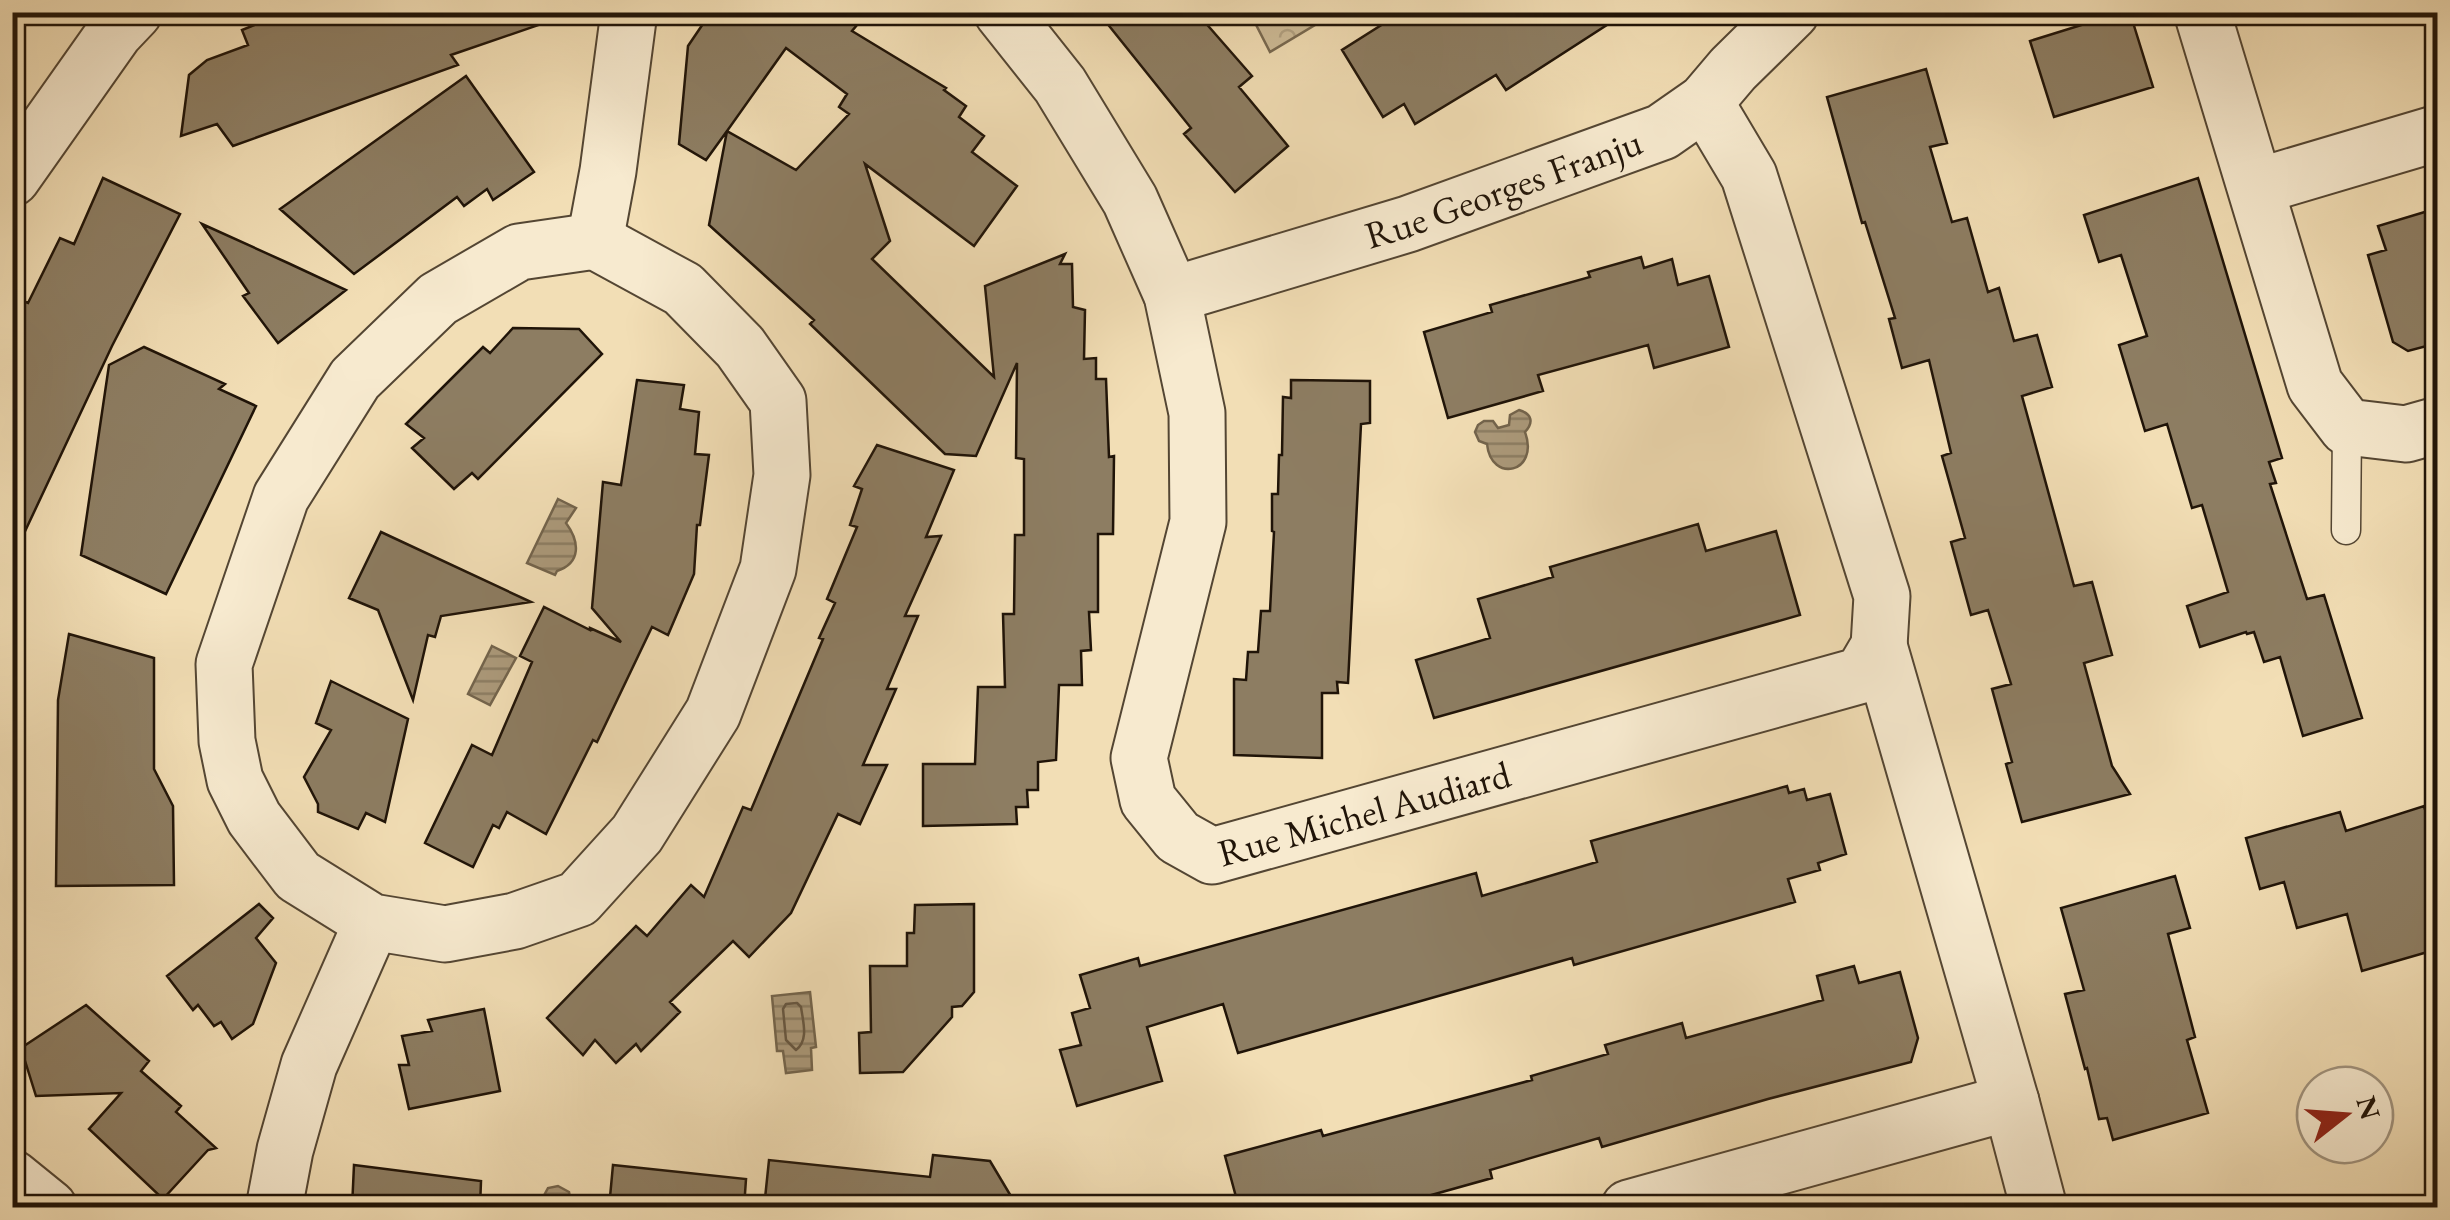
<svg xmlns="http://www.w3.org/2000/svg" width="2450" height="1220" font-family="'EB Garamond',serif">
<defs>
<pattern id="forest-crowns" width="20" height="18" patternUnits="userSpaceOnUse" patternTransform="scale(2.5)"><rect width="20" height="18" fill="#cebc98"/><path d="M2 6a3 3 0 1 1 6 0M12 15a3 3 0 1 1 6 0" fill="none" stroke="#b1a182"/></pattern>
<pattern id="water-rules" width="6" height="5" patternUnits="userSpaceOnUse" patternTransform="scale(2.5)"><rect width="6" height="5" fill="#ab997a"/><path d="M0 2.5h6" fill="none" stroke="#8b7c62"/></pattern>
</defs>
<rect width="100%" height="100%" fill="#f2deb5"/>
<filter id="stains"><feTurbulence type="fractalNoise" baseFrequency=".002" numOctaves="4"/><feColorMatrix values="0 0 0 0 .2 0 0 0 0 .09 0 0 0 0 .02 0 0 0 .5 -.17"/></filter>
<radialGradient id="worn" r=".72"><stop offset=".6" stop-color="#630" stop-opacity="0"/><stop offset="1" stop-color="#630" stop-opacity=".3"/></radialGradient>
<!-- forest -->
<path fill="url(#forest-crowns)" stroke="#776850" stroke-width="2.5" d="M1250 13H1335L1270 52Z"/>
<!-- water -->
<path fill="url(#water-rules)" stroke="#73644c" stroke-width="2.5" d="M1519 410C1532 414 1534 422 1525 432 1540 473 1491 484 1487 444L1479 441 1475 432 1478 425 1484 421H1493L1498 428 1509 425 1510 415Z
M558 499 576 508 566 523C580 542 581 563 557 571L555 575 527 563Z
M492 646 516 658 490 705 468 694Z
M810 992 816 1047 811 1048 812 1070 786 1073 783 1051H777L772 996Z
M558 1186 569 1192 571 1202H576L575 1207H537L538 1199H542L548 1188Z"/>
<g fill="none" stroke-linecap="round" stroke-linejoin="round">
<!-- shore -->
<path stroke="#665641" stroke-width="2.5" d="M797 1003 801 1007C803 1022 809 1040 796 1050L786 1040 783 1009 786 1004Z"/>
</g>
<!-- building -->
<path fill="#8d7d62" stroke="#201408" stroke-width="2.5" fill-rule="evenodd" d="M287 12H555L556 19 451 55 458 65 233 146 217 124 181 136 189 75 207 60 248 45 242 30Z
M711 12H868L852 31 946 88 944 90 966 106 959 117 984 136 972 152 1017 186 974 246 865 164 890 241 872 259 994 377 985 286 1065 254 1060 264H1072L1073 307 1085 310 1084 359 1096 358V379H1106L1109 457 1114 456 1113 534H1098V612H1089L1091 650 1081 651 1082 685H1059L1056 760 1038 762V790H1027L1028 807H1016L1017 824 923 826V764H975L978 687H1005L1003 614H1014L1015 535H1024V459L1016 458 1017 363 976 456 945 454 810 324 814 320 709 225 727 131 706 160 679 144 688 46ZM786 48 847 94 839 107 849 114 796 170 727 131Z
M1098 12H1196L1252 76 1239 87 1288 146 1235 192 1184 134 1191 128Z
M1402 12H1627L1506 90 1496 75 1415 124 1404 104 1383 117 1342 50Z
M2131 16 2153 87 2054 117 2030 41 2107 17 2109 22Z
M1926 69 1947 143 1930 147 1952 222 1967 218 1988 292 1999 288 2014 341 2037 335 2052 387 2022 396 2074 586 2092 582 2112 655 2084 663 2112 766 2130 794 2022 822 2006 764 2012 762 1992 689 2011 684 1988 610 1971 615 1951 542 1965 538 1942 456 1951 453 1929 360 1902 368 1889 319 1895 318 1865 222 1862 223 1827 97Z
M466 76 534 172 493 200 487 189 464 206 457 197 354 274 280 209Z
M103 178 180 214 112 346 12 559V297L28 303 60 238 74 244Z
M2198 178 2282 458 2269 462 2276 483 2270 484 2307 599 2324 595 2362 718 2303 736 2280 657 2264 662 2254 632 2247 634 2246 632 2200 647 2187 606 2228 592 2202 505 2192 508 2167 424 2145 431 2119 345 2147 336 2121 255 2099 262 2084 215Z
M2438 208V343L2408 351 2393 342 2368 255 2386 250 2378 226Z
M202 224 288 263 346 290 278 343 243 296 249 293Z
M1641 257 1644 268 1672 259 1678 285 1709 276 1729 347 1654 368 1648 345 1538 375 1543 391 1448 418 1424 332 1492 312 1490 305 1590 277 1588 272Z
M513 328 579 329 602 354 478 479 472 473 454 489 412 448 424 438 406 424 483 347 490 353Z
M144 347 225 384 219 389 256 406 166 594 81 555 109 365Z
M637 380 684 385 680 409 699 412 695 454 709 455 700 525H697L694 574 668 635 652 627 597 742 593 740 546 834 507 812 499 828 493 825 473 867 425 843 472 745 492 755 532 662 520 656 544 607 590 630V628L621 642 592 608 603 482 621 485Z
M1291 380 1370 381V423L1361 424 1348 683 1337 682 1338 693H1322V758L1234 755V679L1246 680 1248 652H1258L1261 611H1270L1274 532 1272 531V494H1278L1279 455H1282L1283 397 1291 398Z
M877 445 954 470 926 537 941 536 905 616H918L887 689H896L863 765H887L860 824 838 814 791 913 749 957 733 941 670 1002 680 1012 641 1051 636 1044 616 1063 595 1040 583 1055 547 1018 636 926 647 936 691 885 704 897 743 807 751 810 823 639 819 638 835 603 827 599 857 527 850 525 862 489 854 486Z
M1698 524 1706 551 1776 531 1800 615 1434 718 1416 660 1490 638 1478 599 1553 577 1550 567Z
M381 532 531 602 441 616 435 637 428 635 413 700 378 610 349 598Z
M69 634 154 658V769L173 806 174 885 56 886 58 700Z
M331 681 408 719 385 822 366 813 358 829 318 812V804L304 777 331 730 316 723Z
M1787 786 1789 793 1804 789 1807 800 1830 794 1846 854 1818 863 1820 870 1788 879 1795 902 1574 965 1572 958 1238 1053 1223 1004 1147 1027 1162 1081 1077 1106 1060 1050 1081 1045 1072 1013 1090 1008 1080 975 1138 958 1140 966 1476 873 1482 896 1597 862 1591 841Z
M2424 806 2438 854V949L2362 971 2347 914 2297 928 2284 882 2260 889 2246 838 2340 812 2346 831Z
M2175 876 2190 928 2168 934 2195 1037 2187 1040 2208 1113 2113 1140 2107 1118 2099 1119 2087 1068 2085 1069 2065 994 2084 990 2061 908Z
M259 904 273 918 256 938 276 963 253 1024 232 1039 221 1022 214 1026 198 1005 193 1010 167 976Z
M974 904V992L962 1006 952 1007V1017L903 1072 860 1073 859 1033 871 1032 870 966H907V933H914L915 905Z
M1854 966 1859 983 1900 972 1918 1038 1911 1062 1768 1099 1602 1147 1599 1138 1490 1170 1492 1178 1385 1208H1239L1225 1156 1321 1130 1323 1136 1532 1080 1531 1076 1608 1054 1605 1045 1682 1023 1686 1038 1823 1000 1817 976Z
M86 1005 149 1061 141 1071 181 1106 176 1112 216 1148 208 1150 163 1199 89 1129 121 1093 36 1096 21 1048Z
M484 1009 500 1091 409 1109 399 1065H409L402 1036 432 1031 428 1020Z
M933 1155 990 1161 1018 1208H764L769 1160 930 1177Z
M354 1165 481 1181 480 1208H352Z
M613 1165 746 1179 744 1208H609Z"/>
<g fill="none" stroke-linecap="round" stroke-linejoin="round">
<!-- service casing -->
<g stroke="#544633" stroke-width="31">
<path id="service" d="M2346 530 2347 427"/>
</g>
<!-- minor casing -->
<g stroke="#544633" stroke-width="59">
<g id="minor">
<path id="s1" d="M1002 12 1060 85 1130 200 1172 295 1197 413 1198 522 1139 758 1148 800 1178 837 1212 856 1862 675 1879 646 1882 596 1749 176 1705 102"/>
<path d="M2202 12 2315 385 2347 427 2406 434 2438 425"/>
<path d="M12 178 115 32 134 12"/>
<path d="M2256 187 2438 133"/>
<path d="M595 241 683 289 740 347 778 401 782 475 768 569 713 713 637 834 578 899 515 921 445 934 372 922 298 876 254 818 235 780 227 741 224 664 281 497 355 379 438 299 519 252Z"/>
<path d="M595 241 608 171 629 12"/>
<path id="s2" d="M1172 295 1408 224 1662 132 1705 102 1733 69 1791 12"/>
<path d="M1879 646 2011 1102 2039 1208"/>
<path d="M12 1178 49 1208"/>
<path d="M274 1208 285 1150 309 1065 372 922"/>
<path d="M1629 1208 2011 1102"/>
</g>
</g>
<!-- service -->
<use href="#service" stroke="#f7eacf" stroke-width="28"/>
<!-- minor -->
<use href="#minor" stroke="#f7eacf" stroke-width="55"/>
</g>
<g text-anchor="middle" stroke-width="8" stroke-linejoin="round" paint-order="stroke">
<!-- street labels -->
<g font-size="38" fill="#201408" stroke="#f7eacf">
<text dy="13" stroke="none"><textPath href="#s2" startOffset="348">Rue Georges Franju</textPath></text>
<text dy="13" stroke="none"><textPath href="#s1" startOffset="1092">Rue Michel Audiard</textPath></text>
</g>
</g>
<!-- margin -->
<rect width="2450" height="1220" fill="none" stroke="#f2deb5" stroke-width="50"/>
<rect x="15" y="15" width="2420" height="1190" fill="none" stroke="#201408" stroke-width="5"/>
<rect x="25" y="25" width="2400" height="1170" fill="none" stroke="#201408" stroke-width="2.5"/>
<!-- north arrow -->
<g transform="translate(2345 1115) rotate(73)"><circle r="48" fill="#f7eacf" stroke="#a1947f" stroke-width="2.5"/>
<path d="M0-8L18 38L0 25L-18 38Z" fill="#8f2418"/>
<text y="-15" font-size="28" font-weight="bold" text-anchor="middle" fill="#201408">N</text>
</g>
<rect width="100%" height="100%" filter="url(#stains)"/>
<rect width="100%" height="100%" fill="url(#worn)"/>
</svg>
